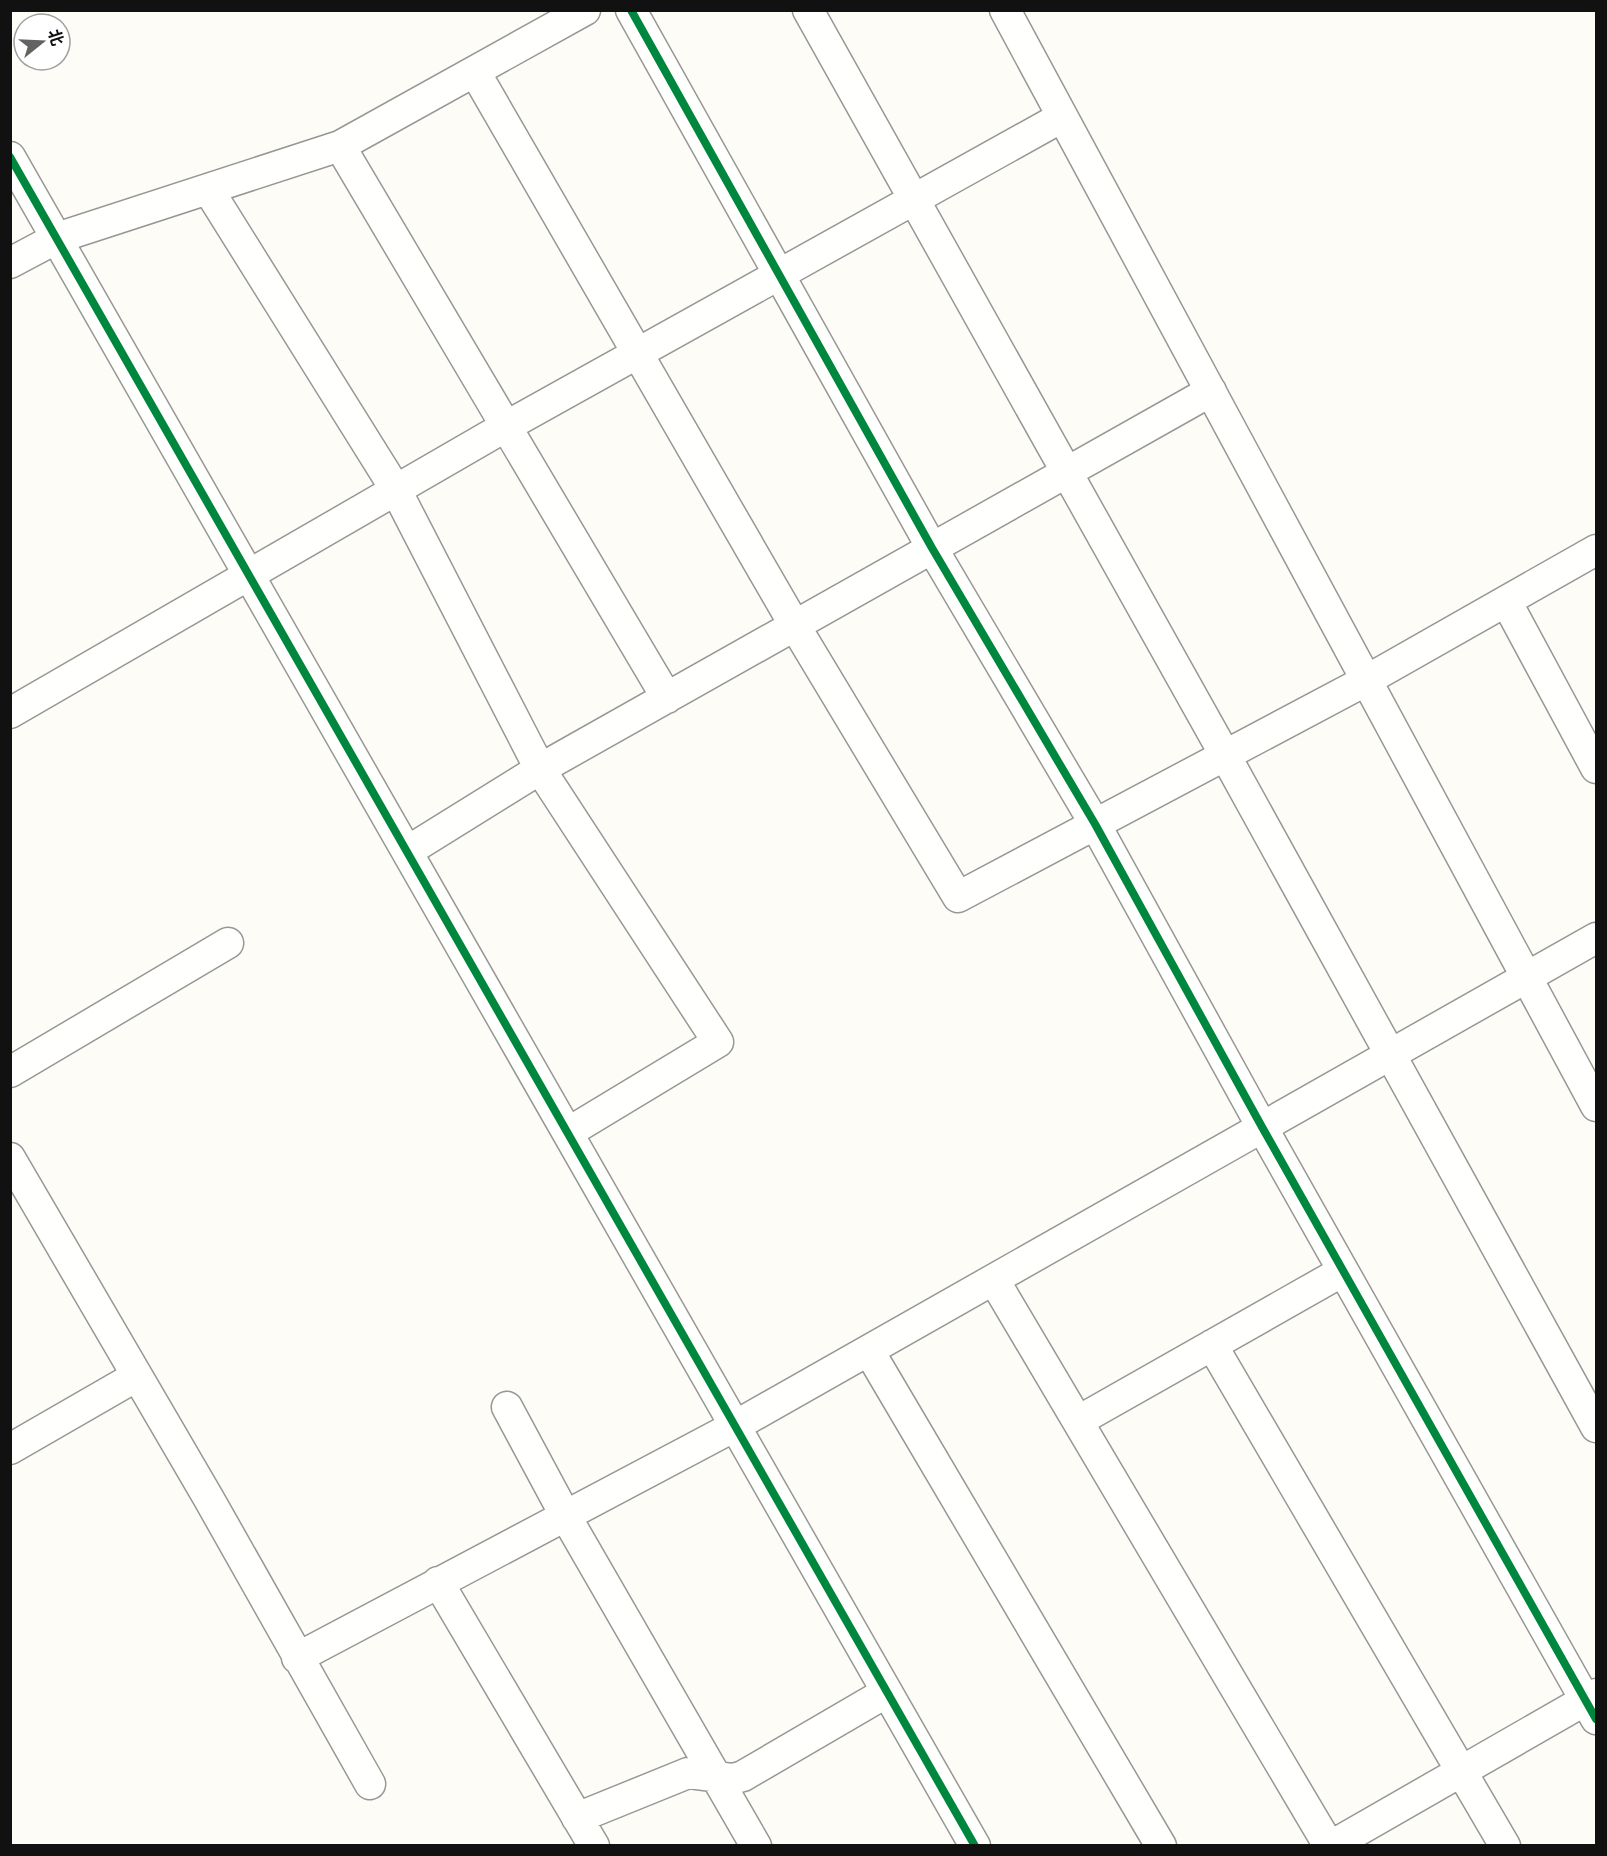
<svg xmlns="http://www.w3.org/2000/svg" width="1607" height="1856" font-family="'Zilla Slab','Noto Sans SC',serif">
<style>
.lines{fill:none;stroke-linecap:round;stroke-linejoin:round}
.minor-casing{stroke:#979795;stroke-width:33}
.minor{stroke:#fffffe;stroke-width:30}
.cycleway-casing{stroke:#fff;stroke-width:11}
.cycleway{stroke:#00873e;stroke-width:8}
</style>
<rect width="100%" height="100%" fill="#fdfcf7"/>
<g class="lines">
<defs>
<path id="minor" d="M631,10L932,548L1095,824L1262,1127L1596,1719
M808,10L1225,755L1596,1427
M1005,10L1596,1106
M475,72L795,626L958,897L1367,680L1596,550
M340,146L667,698
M10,157L975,1846
M208,189L396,490L540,769L718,1042L569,1132
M10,263L57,238L340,146L585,10
M1506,601L1596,768
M10,713L496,432L1062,117
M408,851L540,769L1211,391
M10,1072L228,943
M10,1158L209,1499L370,1784
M994,1280L1329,1846
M1212,1345L1505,1846
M869,1351L1161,1846
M507,1407L565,1515L756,1846
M1080,1420L1343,1271
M10,1449L135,1377
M438,1582L594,1846
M297,1658L735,1426L1596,938
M577,1818L688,1773L733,1779L743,1776L887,1692
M1331,1846L1596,1694"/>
</defs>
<use href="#minor" class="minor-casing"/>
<use href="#minor" class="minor"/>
<defs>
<path id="cycleway" d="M631,10L932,548L1095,824L1262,1127L1596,1719
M10,157L975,1846"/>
</defs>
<use href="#cycleway" class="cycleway-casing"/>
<use href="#cycleway" class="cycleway"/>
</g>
<rect width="1607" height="1856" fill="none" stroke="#111111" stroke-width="24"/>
<g transform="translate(42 42) rotate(72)"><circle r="28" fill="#ffffff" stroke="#a0a0a0" stroke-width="1.5"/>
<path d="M0-4.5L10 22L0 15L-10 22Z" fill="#646362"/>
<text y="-9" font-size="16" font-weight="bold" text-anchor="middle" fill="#111111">北</text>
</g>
</svg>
